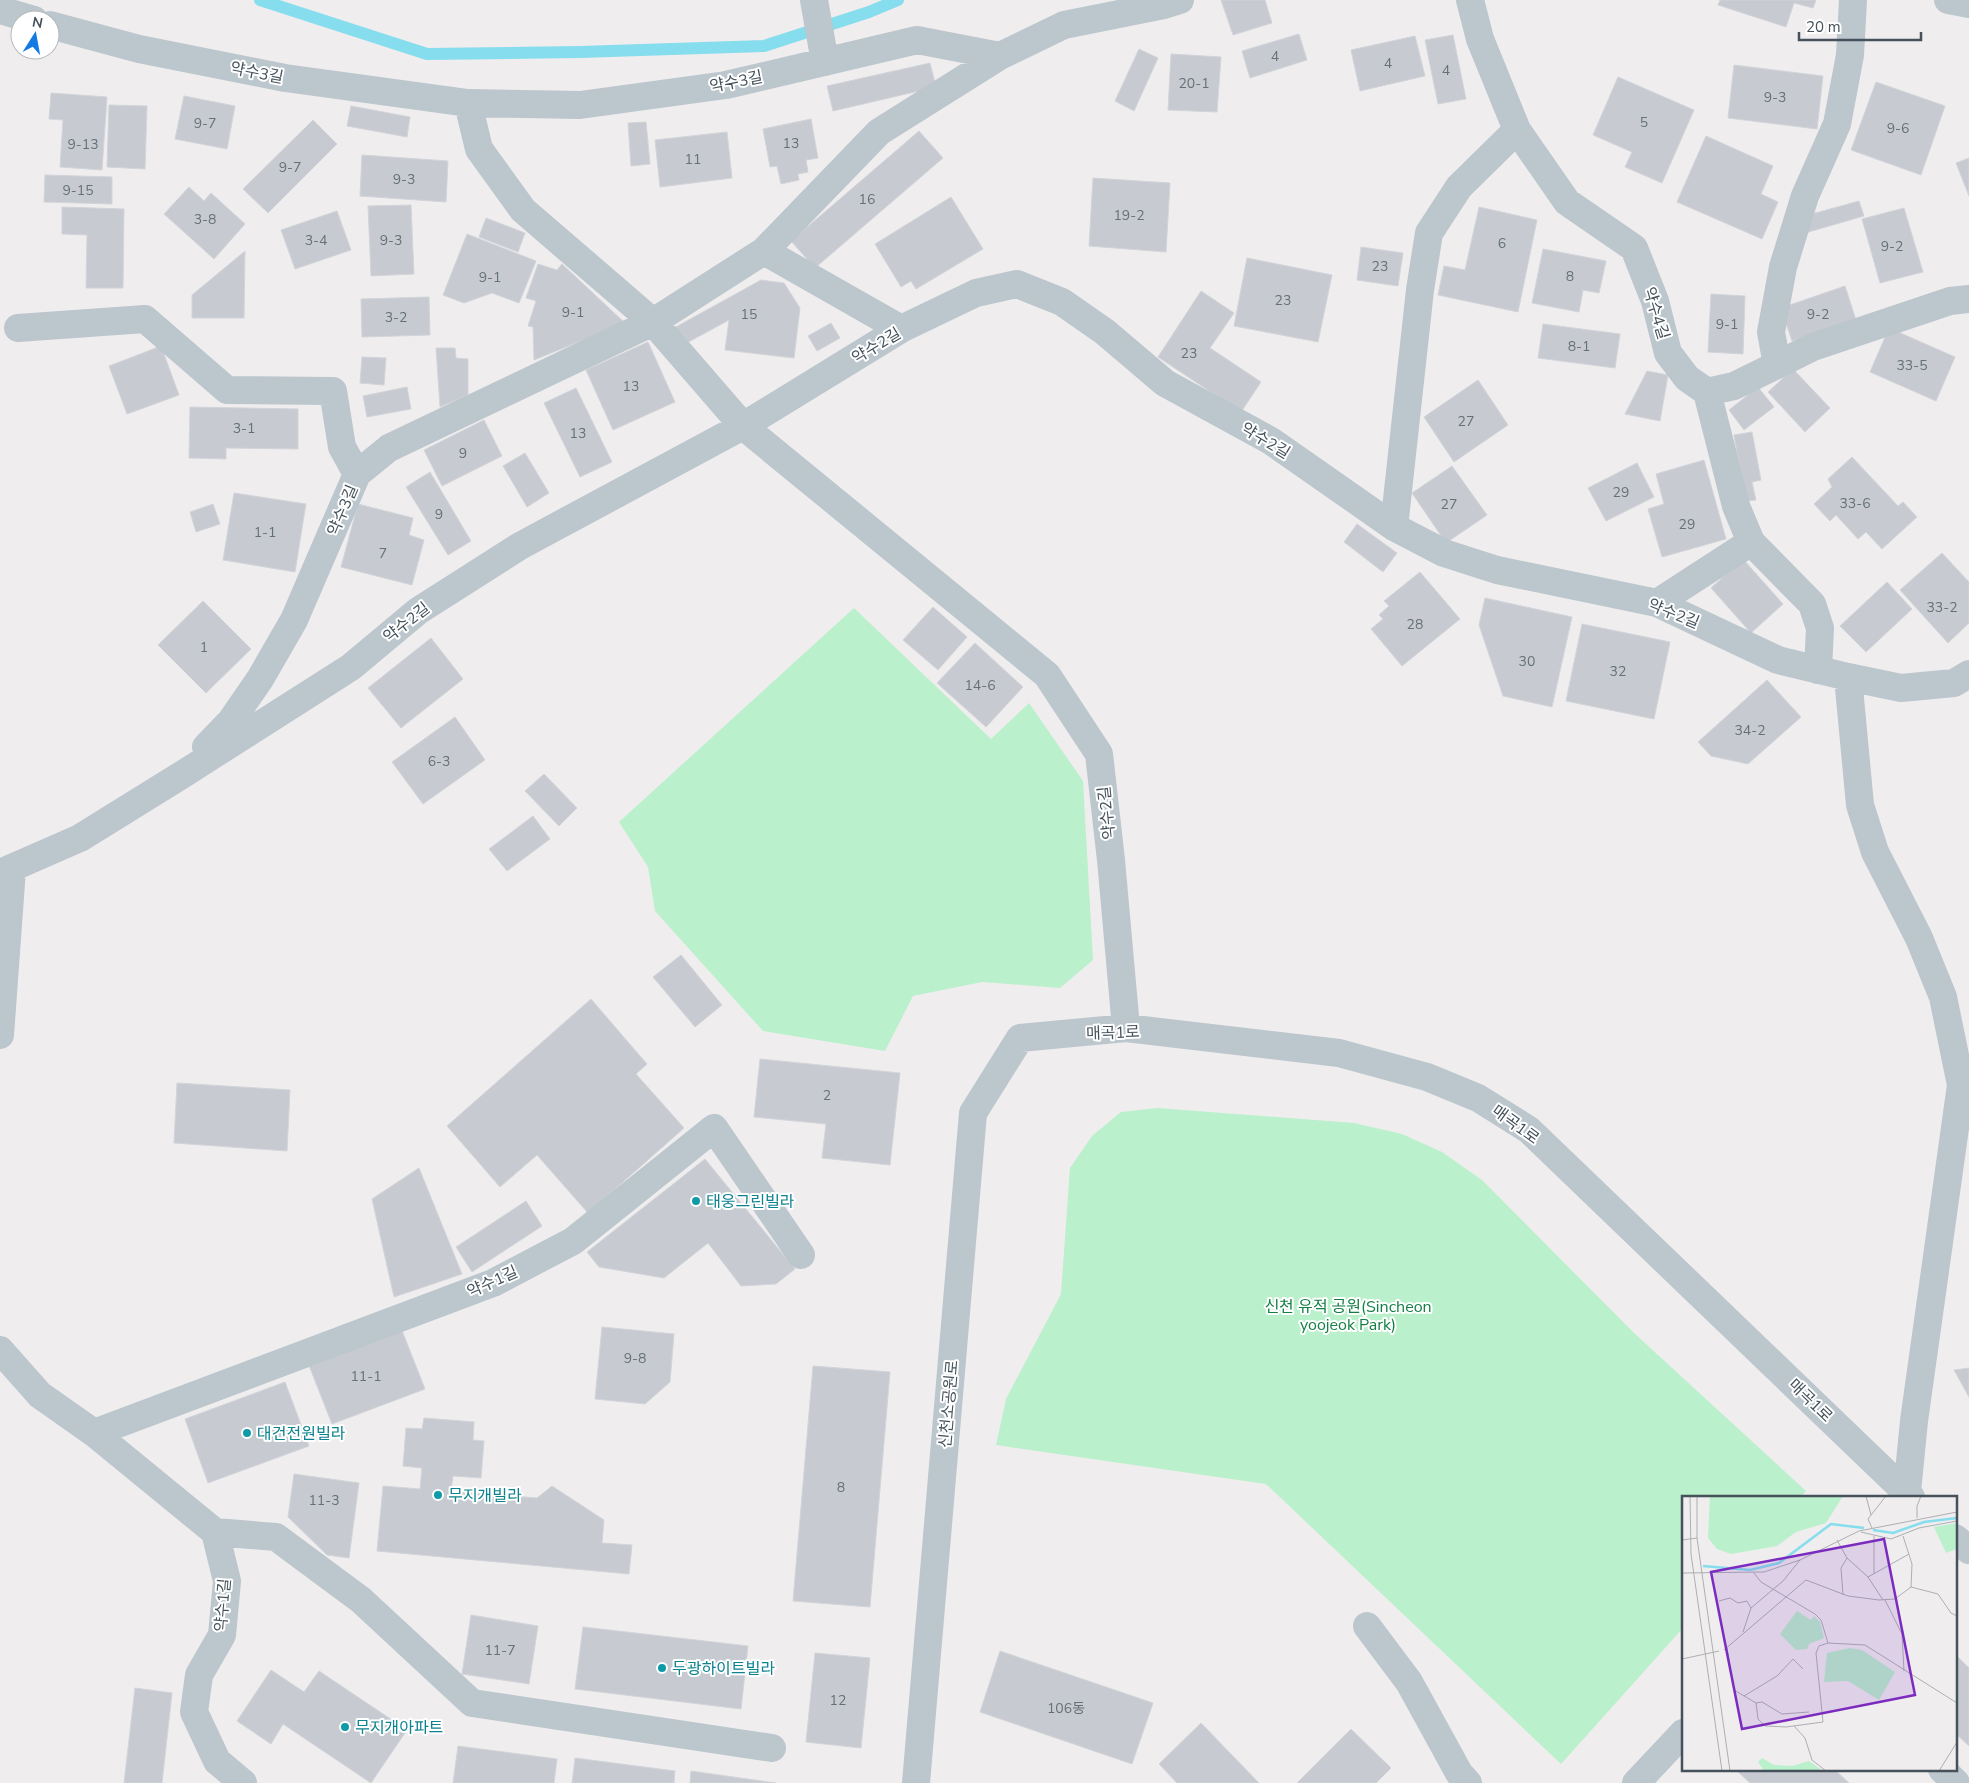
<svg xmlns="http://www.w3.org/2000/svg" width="1969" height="1783" font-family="'Nunito Sans','Noto Sans KR',sans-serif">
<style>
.green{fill:#baf0cc}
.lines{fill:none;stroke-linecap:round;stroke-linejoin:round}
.stream{stroke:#86ddee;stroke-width:12}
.building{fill:#c7cbd1;stroke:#d1d4d9}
.minor{stroke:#bbc6cd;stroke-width:28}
.culture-dot{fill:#0f9aa8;stroke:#fff;stroke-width:2}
.labels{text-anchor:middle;stroke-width:4;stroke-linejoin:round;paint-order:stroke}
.number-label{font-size:14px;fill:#667078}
.street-label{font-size:16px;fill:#45525b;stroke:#fff}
.culture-label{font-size:16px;fill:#0d838f;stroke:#fff;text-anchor:start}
.park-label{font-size:16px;fill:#147e44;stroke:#fff}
.inset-river{fill:none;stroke:#86ddee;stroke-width:2.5}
.inset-road{fill:none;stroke:#acafb3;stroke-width:1}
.view{fill:#7b2cbf;fill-opacity:0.15;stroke:#7b2cbf;stroke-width:2.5}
.inset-edge{fill:none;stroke:#45525b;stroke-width:2.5}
</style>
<rect width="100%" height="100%" fill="#f0edee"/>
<path class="green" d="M854,608L991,739L1029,703L1083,781L1093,960L1060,988L982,982L913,996L885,1051L763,1031L655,911L648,867L619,822Z
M1157,1108L1354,1123L1402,1134L1442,1152L1482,1180L1634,1333L1806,1491L1800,1497H1683V1628L1561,1764L1266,1484L996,1445L1006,1399L1061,1294L1070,1168L1092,1136L1121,1112Z"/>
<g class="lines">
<path class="stream" d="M260,0L427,54L580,52L764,46L869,12L898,0"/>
</g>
<path class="building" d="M1221,0H1265L1272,23L1233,35Z
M1720,0H1816L1813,8L1794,3L1786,27L1718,5Z
M1299,34L1307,60L1250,78L1242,51Z
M1453,35L1466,99L1438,104L1425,40Z
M1415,36L1425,76L1360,91L1351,50Z
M1139,49L1158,58L1134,111L1115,101Z
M1171,54L1221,57L1217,112L1168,110Z
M930,63L936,87L833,111L827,86Z
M1734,65L1823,76L1817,129L1728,118Z
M1618,77L1694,110L1662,183L1625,167L1632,152L1593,135Z
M1876,82L1945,106L1921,175L1851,150Z
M51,93L107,97L102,170L60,167L63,120L49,119Z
M184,96L235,106L227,149L175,139Z
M109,105L147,106L145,169L107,167Z
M351,106L410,117L407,137L347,126Z
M811,119L818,158L806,160L808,172L798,174L799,180L781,184L777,166L770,167L763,129Z
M313,120L337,144L268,213L243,189Z
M646,122L650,164L631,166L628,123Z
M919,131L943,158L815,268L791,241Z
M727,132L732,178L660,187L655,140Z
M1706,136L1773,166L1761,194L1778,202L1762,239L1677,202Z
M362,155L448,161L446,202L360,196Z
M1969,158V196L1956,163Z
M45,175L112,177V204L44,202Z
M1093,178L1170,183L1166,252L1089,246Z
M189,187L204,201L211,193L245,224L214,259L164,214Z
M951,197L983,249L916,289L911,281L901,287L875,244Z
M1859,201L1864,216L1805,233L1801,217Z
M411,205L414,274L371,276L368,206Z
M62,207L124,209L123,288H86L87,235L62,234Z
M1479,207L1537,220L1518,312L1438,295L1444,266L1465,270Z
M1904,208L1923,272L1880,283L1862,219Z
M337,211L351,250L295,269L281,230Z
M486,218L525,233L518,252L479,237Z
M467,234L536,261L519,303L492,293L464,303L443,295Z
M1361,247L1403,253L1398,286L1357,280Z
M1543,249L1606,261L1599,293L1583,290L1579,312L1532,303Z
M245,251L244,318H192V295Z
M1247,258L1332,275L1318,342L1234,326Z
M538,264L557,270L562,264L625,323L534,360L533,327L528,326L536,301L526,298Z
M761,280L784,283L800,308L794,358L725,350L729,320L683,345L674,328Z
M1845,286L1856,320L1792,341L1781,308Z
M1201,291L1234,313L1210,348L1261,382L1241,412L1158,357Z
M1711,294L1745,296L1743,354L1708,352Z
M429,297L430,335L362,337L361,299Z
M831,323L840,338L817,351L808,336Z
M1543,324L1620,334L1615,368L1538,358Z
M1889,328L1955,357L1936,401L1870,372Z
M648,342L675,402L613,430L586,370Z
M161,346L179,395L127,414L109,366Z
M436,348H455L456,358L468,359V395L440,407Z
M362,357L386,358L384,385L360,383Z
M1793,369L1830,408L1805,432L1768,392Z
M1647,371L1668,375L1660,421L1625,414Z
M1478,380L1508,425L1454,462L1424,417Z
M407,387L411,409L367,417L363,396Z
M1758,387L1774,407L1744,430L1729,410Z
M576,388L612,462L580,477L544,403Z
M190,407L298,409V449L226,448V459L189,458Z
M484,420L502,456L442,486L424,450Z
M1752,432L1761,480L1752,482L1756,500L1746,501L1734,435Z
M525,453L549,493L527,507L503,466Z
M1852,457L1898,506L1903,502L1917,517L1882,549L1866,532L1858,539L1836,515L1830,521L1814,504L1832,487L1828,479Z
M1704,460L1726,539L1662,557L1648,509L1664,504L1656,474Z
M1637,463L1654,497L1606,521L1588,488Z
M1452,466L1487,515L1446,543L1412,493Z
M430,472L471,541L448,555L406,487Z
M234,493L306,504L295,572L223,560Z
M213,504L220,524L196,532L190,512Z
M358,504L413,518L409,535L424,540L412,585L341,567Z
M1357,524L1397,553L1383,572L1344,542Z
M1942,553L1969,582V623L1948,643L1900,590Z
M1743,559L1783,604L1751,633L1711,588Z
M1420,572L1460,619L1402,666L1371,629L1383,619L1379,615L1389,606L1384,601Z
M1887,582L1912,609L1866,652L1840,626Z
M1485,598L1572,617L1552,707L1503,696L1479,625Z
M203,601L251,649L206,693L158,645Z
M933,607L967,637L938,670L903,640Z
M1582,624L1670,642L1654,719L1566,701Z
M431,638L463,679L401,728L368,688Z
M975,643L1023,687L986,727L937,683Z
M1767,680L1801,717L1748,764L1711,756L1698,742Z
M455,717L485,760L423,804L392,762Z
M544,774L577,808L559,826L525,791Z
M533,816L550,839L507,871L489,849Z
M681,955L722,1005L695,1027L653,977Z
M591,999L647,1064L636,1074L684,1128L588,1213L537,1155L500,1187L447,1126Z
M760,1059L900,1073L890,1165L822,1158L826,1124L754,1117Z
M177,1083L290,1090L287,1151L174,1143Z
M705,1159L795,1269L776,1284L741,1286L708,1243L664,1278L599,1267L587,1252Z
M419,1168L462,1274L394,1297L372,1199Z
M526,1201L542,1226L472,1272L456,1247Z
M602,1327L674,1334L670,1382L645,1404L595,1399Z
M401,1328L425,1389L332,1424L308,1363Z
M813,1366L890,1372L870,1607L793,1601Z
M1969,1368V1397L1954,1370Z
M285,1382L309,1446L208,1483L185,1419Z
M424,1418L474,1422L473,1440L484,1441L481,1478L453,1476L451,1491L537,1498L552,1486L604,1520L602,1543L632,1545L629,1574L377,1551L383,1486L420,1489L422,1468L403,1466L406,1428L422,1429Z
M294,1474L359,1483L349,1558L327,1555L288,1517Z
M471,1615L538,1626L529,1684L462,1674Z
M583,1627L748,1646L741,1709L575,1689Z
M1000,1651L1153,1703L1132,1764L980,1712Z
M815,1653L870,1658L861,1748L806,1742Z
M1955,1654L1969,1668V1746L1955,1733Z
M271,1670L304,1692L319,1671L407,1730L371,1783L283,1724L271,1744L237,1721Z
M135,1688L172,1693L162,1783H124Z
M1201,1723L1259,1783H1177L1159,1764Z
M1351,1729L1391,1768L1376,1783H1297Z
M458,1746L557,1759L554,1783H453Z
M575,1758L675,1771L674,1783H572Z
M1735,1769H1834L1849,1783H1750Z
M691,1771L776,1783H690Z"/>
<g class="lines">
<path class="minor" d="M814,0L825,62
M1470,0L1480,39L1517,130L1567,202L1634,248L1655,301L1668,353L1687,378L1707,392L1734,386L1813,347L1950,301L1969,299
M1948,0L1969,4
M0,10L34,20
M50,25L139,49L285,78L468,103L580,105L726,85L917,40L1000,56L1064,25L1164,5L1180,0
M468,103L479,149L523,210L653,322L743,426L1047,675L1099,754L1111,860L1126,1028
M764,251L901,329
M18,328L145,319L227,390L333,391L342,447L357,474
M1777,365L1771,332L1783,267L1805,196L1837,124L1850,55L1853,0
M1707,392L1736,506L1751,542L1812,604L1820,628L1818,670
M1394,527L1420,290L1429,233L1459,187L1517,130
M1657,603L1751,542
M1848,677L1860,805L1875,852L1919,938L1943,997L1961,1085L1914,1421L1907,1492L1902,1497
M206,747L231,721L260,679L294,620L357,474L389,448L653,322L764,251L879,132L1000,56
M0,873L80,838L180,776L351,667L418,611L520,546L743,426L901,329L976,293L1017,284L1062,302L1105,332L1165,383L1271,441L1394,527L1444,553L1497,570L1657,603L1778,660L1848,677L1901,688L1954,683L1969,674
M0,1035L12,869
M0,1350L40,1395L94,1433L215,1532L227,1581L222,1635L199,1675L194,1712L217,1761L243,1783
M94,1433L493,1283L573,1241L714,1128L801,1255
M215,1532L276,1537L361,1600L472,1703L772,1748
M1955,1538L1969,1550
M1367,1626L1409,1682L1459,1773L1468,1783
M1942,1769L1956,1783
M916,1783L973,1113L1020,1038L1126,1028L1339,1053L1427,1077L1478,1098L1529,1130L1911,1497
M1636,1783L1683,1733"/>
</g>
<g class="culture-dot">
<circle cx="696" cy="1201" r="5"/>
<circle cx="247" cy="1433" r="5"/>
<circle cx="438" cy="1495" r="5"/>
<circle cx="662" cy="1668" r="5"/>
<circle cx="345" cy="1727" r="5"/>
</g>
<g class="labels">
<g class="number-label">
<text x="1275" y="61">4</text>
<text x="1388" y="68">4</text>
<text x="1446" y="75">4</text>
<text x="1194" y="88">20-1</text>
<text x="1775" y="102">9-3</text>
<text x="1644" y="127">5</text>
<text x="205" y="128">9-7</text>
<text x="1898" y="133">9-6</text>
<text x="791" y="148">13</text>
<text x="83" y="149">9-13</text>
<text x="693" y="164">11</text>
<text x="290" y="172">9-7</text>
<text x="404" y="184">9-3</text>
<text x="78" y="195">9-15</text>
<text x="867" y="204">16</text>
<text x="1129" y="220">19-2</text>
<text x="205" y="224">3-8</text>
<text x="316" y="245">3-4</text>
<text x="391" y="245">9-3</text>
<text x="1502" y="248">6</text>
<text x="1892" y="251">9-2</text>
<text x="1380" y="271">23</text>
<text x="1570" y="281">8</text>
<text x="490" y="282">9-1</text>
<text x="1283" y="305">23</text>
<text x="573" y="317">9-1</text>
<text x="749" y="319">15</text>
<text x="1818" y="319">9-2</text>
<text x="396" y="322">3-2</text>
<text x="1727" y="329">9-1</text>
<text x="1579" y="351">8-1</text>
<text x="1189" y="358">23</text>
<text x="1912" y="370">33-5</text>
<text x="631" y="391">13</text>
<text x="1466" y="426">27</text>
<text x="244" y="433">3-1</text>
<text x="578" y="438">13</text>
<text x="463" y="458">9</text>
<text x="1621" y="497">29</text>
<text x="1855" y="508">33-6</text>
<text x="1449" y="509">27</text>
<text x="439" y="519">9</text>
<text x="1687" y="529">29</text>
<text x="265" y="537">1-1</text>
<text x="383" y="558">7</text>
<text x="1942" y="612">33-2</text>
<text x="1415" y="629">28</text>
<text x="204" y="652">1</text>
<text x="1527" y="666">30</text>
<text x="1618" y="676">32</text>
<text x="980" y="690">14-6</text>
<text x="1750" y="735">34-2</text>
<text x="439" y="766">6-3</text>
<text x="827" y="1100">2</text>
<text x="635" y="1363">9-8</text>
<text x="366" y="1381">11-1</text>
<text x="841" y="1492">8</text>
<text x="324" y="1505">11-3</text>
<text x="500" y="1655">11-7</text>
<text x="838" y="1705">12</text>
<text x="1066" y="1713">106동</text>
</g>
<g class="street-label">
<text transform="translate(257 72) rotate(11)" y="6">약수3길</text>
<text transform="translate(736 81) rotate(-11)" y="6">약수3길</text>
<text transform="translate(1657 313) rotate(73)" y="6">약수4길</text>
<text transform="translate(876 345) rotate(-31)" y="6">약수2길</text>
<text transform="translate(1266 440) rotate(31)" y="6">약수2길</text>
<text transform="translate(342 510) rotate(-67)" y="6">약수3길</text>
<text transform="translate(1674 613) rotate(22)" y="6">약수2길</text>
<text transform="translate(406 622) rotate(-38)" y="6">약수2길</text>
<text transform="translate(1106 813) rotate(-96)" y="6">약수2길</text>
<text transform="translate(1113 1032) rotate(-2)" y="6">매곡1로</text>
<text transform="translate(1516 1124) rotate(36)" y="6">매곡1로</text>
<text transform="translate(492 1281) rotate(-24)" y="6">약수1길</text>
<text transform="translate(1811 1400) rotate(44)" y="6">매곡1로</text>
<text transform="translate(948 1404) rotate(-85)" y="6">신천소공원로</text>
<text transform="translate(222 1605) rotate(-85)" y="6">약수1길</text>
</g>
<g class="culture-label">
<text x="706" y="1207">태웅그린빌라</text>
<text x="257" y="1439">대건전원빌라</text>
<text x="448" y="1501">무지개빌라</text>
<text x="672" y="1674">두광하이트빌라</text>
<text x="355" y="1733">무지개아파트</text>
</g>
<g class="park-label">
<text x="1348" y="1312">신천 유적 공원(Sincheon<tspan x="1348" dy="18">yoojeok Park)</tspan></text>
</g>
</g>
<g transform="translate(1682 1496)">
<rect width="275" height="275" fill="#f0edee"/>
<path d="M28,0H161L144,27L114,36L95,50L49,58L35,53L26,42ZM275,27V53L264,57L252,31ZM115,115L129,124L132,120L138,126L142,142L127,148L125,153L114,154L98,138ZM168,152L180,154L213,176L197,204L166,185L142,186L145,157ZM80,262L92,269L110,270L127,265L141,275H82L76,266Z" fill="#baf0cc"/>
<path class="inset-river" d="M191,34L211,37L242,26L275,22M21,70L68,74L97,67L149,28L182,32"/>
<path class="inset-road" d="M8,0L9,58L40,275M15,0V42L48,275M184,0L189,19M235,22V10L239,0M190,32L186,23L204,0M179,36L209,43L237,32L275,25M192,40V78M221,40L230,68L229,91M0,44L15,42M155,44L165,62L186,81L227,58M0,77L82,76L118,64L177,35L275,16M72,77L79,86L133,118L139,124L146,147M186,81L201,104M161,99L159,72L165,62M203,104L220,138L222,175M37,105L48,102L56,107L65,105L69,112M61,136L69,112L101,85L118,64M45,152L52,194L74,207L76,223L83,230L104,231L141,226L134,157L137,150L146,147L183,149L275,207M42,154L124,84L166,100L197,104L213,103L229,91L256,98L269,117L275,120M0,163L37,155M62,200L95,180L111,163L121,173M74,207L80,206L100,218L127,216M112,230L123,242L130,264L144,275M257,275L275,246"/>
<path class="view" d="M202,43L233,199L60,233L29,76Z"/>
<rect width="275" height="275" class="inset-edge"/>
</g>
<g transform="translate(35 35) rotate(11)"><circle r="24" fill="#ffffff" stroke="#b5babd"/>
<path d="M0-4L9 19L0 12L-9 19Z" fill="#1579e3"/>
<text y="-8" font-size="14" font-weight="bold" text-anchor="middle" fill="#45525b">N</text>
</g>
<path d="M1799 32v8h122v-8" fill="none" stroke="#45525b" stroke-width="2.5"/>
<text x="1806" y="32" font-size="15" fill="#45525b" stroke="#ffffff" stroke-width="4" paint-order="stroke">20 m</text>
</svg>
